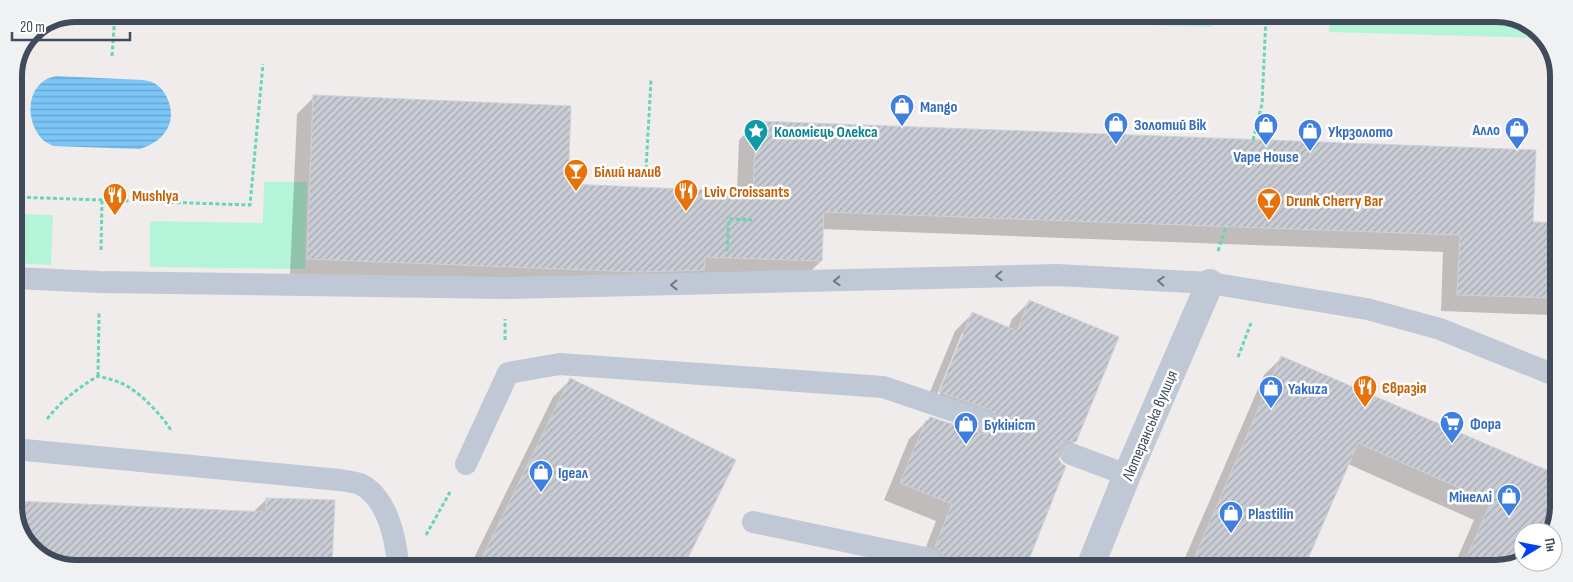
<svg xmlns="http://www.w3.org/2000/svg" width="1573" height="582" font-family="'Sofia Sans Condensed',sans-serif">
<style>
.green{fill:#b4f4d8}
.water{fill:url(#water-rules)}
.shadow{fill:#0003;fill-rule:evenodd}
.building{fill:url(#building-hatch);stroke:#cfd0d9}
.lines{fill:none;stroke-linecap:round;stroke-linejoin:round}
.path{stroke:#68d5b3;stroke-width:3;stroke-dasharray:4 2.5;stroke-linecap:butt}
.service{stroke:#c0c8d6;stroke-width:22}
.minor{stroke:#c0c8d6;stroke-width:28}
.oneway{stroke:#6e7787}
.labels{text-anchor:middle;stroke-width:5;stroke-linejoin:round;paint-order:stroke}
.shop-label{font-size:16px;font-weight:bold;fill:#366cbe;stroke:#fff;text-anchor:start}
.culture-label{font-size:16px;font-weight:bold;fill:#0d838f;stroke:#fff;text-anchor:start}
.food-label{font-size:16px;font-weight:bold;fill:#c56008;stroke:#fff;text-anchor:start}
.street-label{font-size:16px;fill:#424b5c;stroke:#fff}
.rim{fill:none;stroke:#424b5c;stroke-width:6}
</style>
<defs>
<pattern id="water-rules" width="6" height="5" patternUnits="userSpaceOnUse" patternTransform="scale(1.25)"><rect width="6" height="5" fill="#7bc6f6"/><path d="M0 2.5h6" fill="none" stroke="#66a3ca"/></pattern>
<pattern id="building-hatch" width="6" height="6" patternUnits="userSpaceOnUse" patternTransform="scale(1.25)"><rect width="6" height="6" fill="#caccd5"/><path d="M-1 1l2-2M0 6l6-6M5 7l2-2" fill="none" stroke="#a6a8b0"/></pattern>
</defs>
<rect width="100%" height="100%" fill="#f0ecec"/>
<path class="green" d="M815,15L1213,16L1212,27Z
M1330,17H1517L1546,38L1329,32Z
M264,182H307L305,269L150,267V221L263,223Z
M14,214L53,215L51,265L14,263Z"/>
<path class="water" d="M56,76L143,80C146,81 151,81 154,83C167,90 175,111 169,125C164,138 152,145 140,149L53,146C50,144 45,142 43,140C27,124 25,93 45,80C48,78 52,77 56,76Z"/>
<path class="shadow" d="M314,97L566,185L737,192L739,140L757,123L1532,223L1558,224L1557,306L1548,315L1441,311L1443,252L822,229L821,261L804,278L686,287L290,275L297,114Z
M1029,302L1075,441L1058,459L1060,464L1065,467L1024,567H922L919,565L936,521L884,500L909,439L930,418L980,435L977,430L923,409L955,331L972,314L1008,329L1012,319ZM962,333H965L938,398L936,397Z
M1282,357L1556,476V526L1551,532H1523V560L1497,568H1453L1474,520L1348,464L1302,568L1181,567L1264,375Z
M570,380L735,460L683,566H470L553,397Z
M267,499L333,502L331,565H56L26,544L14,510V503L252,513Z"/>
<path class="building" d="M313,95L571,106L568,184L753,192L756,121L1536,150L1533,222L1558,223L1557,298L1457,295L1460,235L824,212L822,261L705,257L704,270L640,272L307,259Z
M1029,300L1119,337L1076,442L1068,441L1063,444L1059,449L1058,457L1061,463L1066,466L1026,567H940L943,561V555L939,550L935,547L952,504L900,483L926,420L928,421L930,417L980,433L987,434L993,430L997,425V419L993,412L988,409L939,392L972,312L1017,331Z
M1281,356L1556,474V526L1551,532H1523V560L1497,568H1462L1491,502L1358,443L1304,568H1190Z
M570,378L736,460L684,566H478Z
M266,498L335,500L332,565H56L26,544L14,510V501L266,512Z"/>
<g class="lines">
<path class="path" d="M112,56L115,14
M1253,140L1262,104L1266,17
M646,169L651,80
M14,197L250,205L263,64
M101,250L102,200
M727,251L729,219L752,220
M1218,251L1226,227
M505,340V319
M1238,357L1251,323
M98,376L99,313
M47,419C61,401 78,388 98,376C106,378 114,380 121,383C138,390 163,416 172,432
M426,535L450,492"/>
<path class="service" d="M14,278L100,282L505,288L1057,275L1210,283L1367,309L1440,329L1557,376
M14,449L340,480C346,481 354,482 360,484C387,497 396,538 398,566
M1071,454L1127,475
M466,464L508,373L560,364L883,387L984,421
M753,522L930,559"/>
<path class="minor" d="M1090,567L1127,475L1210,283"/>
</g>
<defs><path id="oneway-chevron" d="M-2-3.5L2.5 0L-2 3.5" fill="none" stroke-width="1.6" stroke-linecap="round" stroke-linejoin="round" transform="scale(1.25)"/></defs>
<g class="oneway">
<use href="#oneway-chevron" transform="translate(999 276) rotate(178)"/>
<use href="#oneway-chevron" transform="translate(837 281) rotate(178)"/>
<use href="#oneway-chevron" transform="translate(1161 281) rotate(-177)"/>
<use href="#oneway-chevron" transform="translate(674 285) rotate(179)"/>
</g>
<defs>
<symbol id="shop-pin" viewBox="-11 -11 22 30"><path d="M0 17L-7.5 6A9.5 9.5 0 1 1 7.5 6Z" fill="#3f7fe0" stroke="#fff"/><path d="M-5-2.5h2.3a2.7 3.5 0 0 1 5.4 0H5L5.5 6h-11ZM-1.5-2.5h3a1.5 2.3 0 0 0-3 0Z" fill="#fff"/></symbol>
<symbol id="sight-pin" viewBox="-11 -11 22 30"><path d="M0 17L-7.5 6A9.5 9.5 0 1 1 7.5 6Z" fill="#0f9aa8" stroke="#fff"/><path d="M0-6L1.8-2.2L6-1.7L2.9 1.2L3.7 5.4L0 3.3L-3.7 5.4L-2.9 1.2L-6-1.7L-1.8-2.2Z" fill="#fff"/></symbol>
<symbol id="bar-pin" viewBox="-11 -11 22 30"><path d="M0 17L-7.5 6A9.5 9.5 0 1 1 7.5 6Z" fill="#e8710a" stroke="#fff"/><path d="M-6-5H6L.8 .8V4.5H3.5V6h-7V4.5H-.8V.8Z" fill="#fff"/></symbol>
<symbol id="restaurant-pin" viewBox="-11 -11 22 30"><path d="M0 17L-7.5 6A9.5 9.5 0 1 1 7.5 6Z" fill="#e8710a" stroke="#fff"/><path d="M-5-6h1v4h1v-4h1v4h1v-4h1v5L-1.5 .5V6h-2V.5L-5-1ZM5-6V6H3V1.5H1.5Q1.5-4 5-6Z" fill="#fff"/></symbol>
<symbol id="supermarket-pin" viewBox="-11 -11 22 30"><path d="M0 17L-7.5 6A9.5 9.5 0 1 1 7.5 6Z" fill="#3f7fe0" stroke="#fff"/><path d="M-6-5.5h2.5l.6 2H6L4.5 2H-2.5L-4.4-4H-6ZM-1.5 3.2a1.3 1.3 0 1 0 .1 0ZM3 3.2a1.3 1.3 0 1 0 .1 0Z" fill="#fff"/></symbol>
</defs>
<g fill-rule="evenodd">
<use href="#shop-pin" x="888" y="92" width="28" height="38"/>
<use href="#shop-pin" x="1102" y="110" width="28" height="38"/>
<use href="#shop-pin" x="1252" y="111" width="28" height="38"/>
<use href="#shop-pin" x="1503" y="115" width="28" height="38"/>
<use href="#sight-pin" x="742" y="117" width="28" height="38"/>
<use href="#shop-pin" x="1296" y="117" width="28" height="38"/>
<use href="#bar-pin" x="562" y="157" width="28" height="38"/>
<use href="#restaurant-pin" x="672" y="177" width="28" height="38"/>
<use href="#restaurant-pin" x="101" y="181" width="28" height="38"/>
<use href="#bar-pin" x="1255" y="186" width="28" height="38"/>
<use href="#restaurant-pin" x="1351" y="373" width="28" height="38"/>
<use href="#shop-pin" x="1257" y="374" width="28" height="38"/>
<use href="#supermarket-pin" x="1438" y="409" width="28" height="38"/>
<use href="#shop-pin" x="952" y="410" width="28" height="38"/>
<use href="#shop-pin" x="527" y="458" width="28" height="38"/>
<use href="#shop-pin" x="1495" y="482" width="28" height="38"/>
<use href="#shop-pin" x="1217" y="499" width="28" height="38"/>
</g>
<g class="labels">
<g class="shop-label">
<text x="920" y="112">Mango</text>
<text x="1134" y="130">Золотий Вік</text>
<text x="1500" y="135" text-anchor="end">Алло</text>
<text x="1328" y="137">Укрзолото</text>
<text x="1266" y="162" text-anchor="middle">Vape House</text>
<text x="1288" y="394">Yakuza</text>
<text x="1470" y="429">Фора</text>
<text x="984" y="430">Букініст</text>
<text x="558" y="478">Ідеал</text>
<text x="1492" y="502" text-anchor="end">Мінеллі</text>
<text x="1248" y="519">Plastilin</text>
</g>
<g class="culture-label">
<text x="774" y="137">Коломієць Олекса</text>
</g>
<g class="food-label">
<text x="594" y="177">Білий налив</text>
<text x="704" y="197">Lviv Croissants</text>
<text x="132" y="201">Mushlya</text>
<text x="1286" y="206">Drunk Cherry Bar</text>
<text x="1382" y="393">Євразія</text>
</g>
<g class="street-label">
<text transform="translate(1149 425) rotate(-67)" y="6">Лютеранська вулиця</text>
</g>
</g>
<path d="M0 0H1573V582H0ZM76 22H1496A54 54 0 0 1 1550 76V506A54 54 0 0 1 1496 560H76A54 54 0 0 1 22 506V76A54 54 0 0 1 76 22Z" fill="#f0f1f2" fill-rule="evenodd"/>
<path class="rim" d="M76 22H1496A54 54 0 0 1 1550 76V506A54 54 0 0 1 1496 560H76A54 54 0 0 1 22 506V76A54 54 0 0 1 76 22Z"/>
<g transform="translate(1538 547) rotate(80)"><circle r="24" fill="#ffffff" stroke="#b3b7be"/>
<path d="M0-4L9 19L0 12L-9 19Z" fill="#0340f2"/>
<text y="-8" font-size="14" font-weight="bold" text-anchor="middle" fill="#424b5c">Пн</text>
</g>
<path d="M12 32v8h118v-8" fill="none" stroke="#424b5c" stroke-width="2.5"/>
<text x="20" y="32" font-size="15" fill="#424b5c" stroke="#ffffff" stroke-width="4" paint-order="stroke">20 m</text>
</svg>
